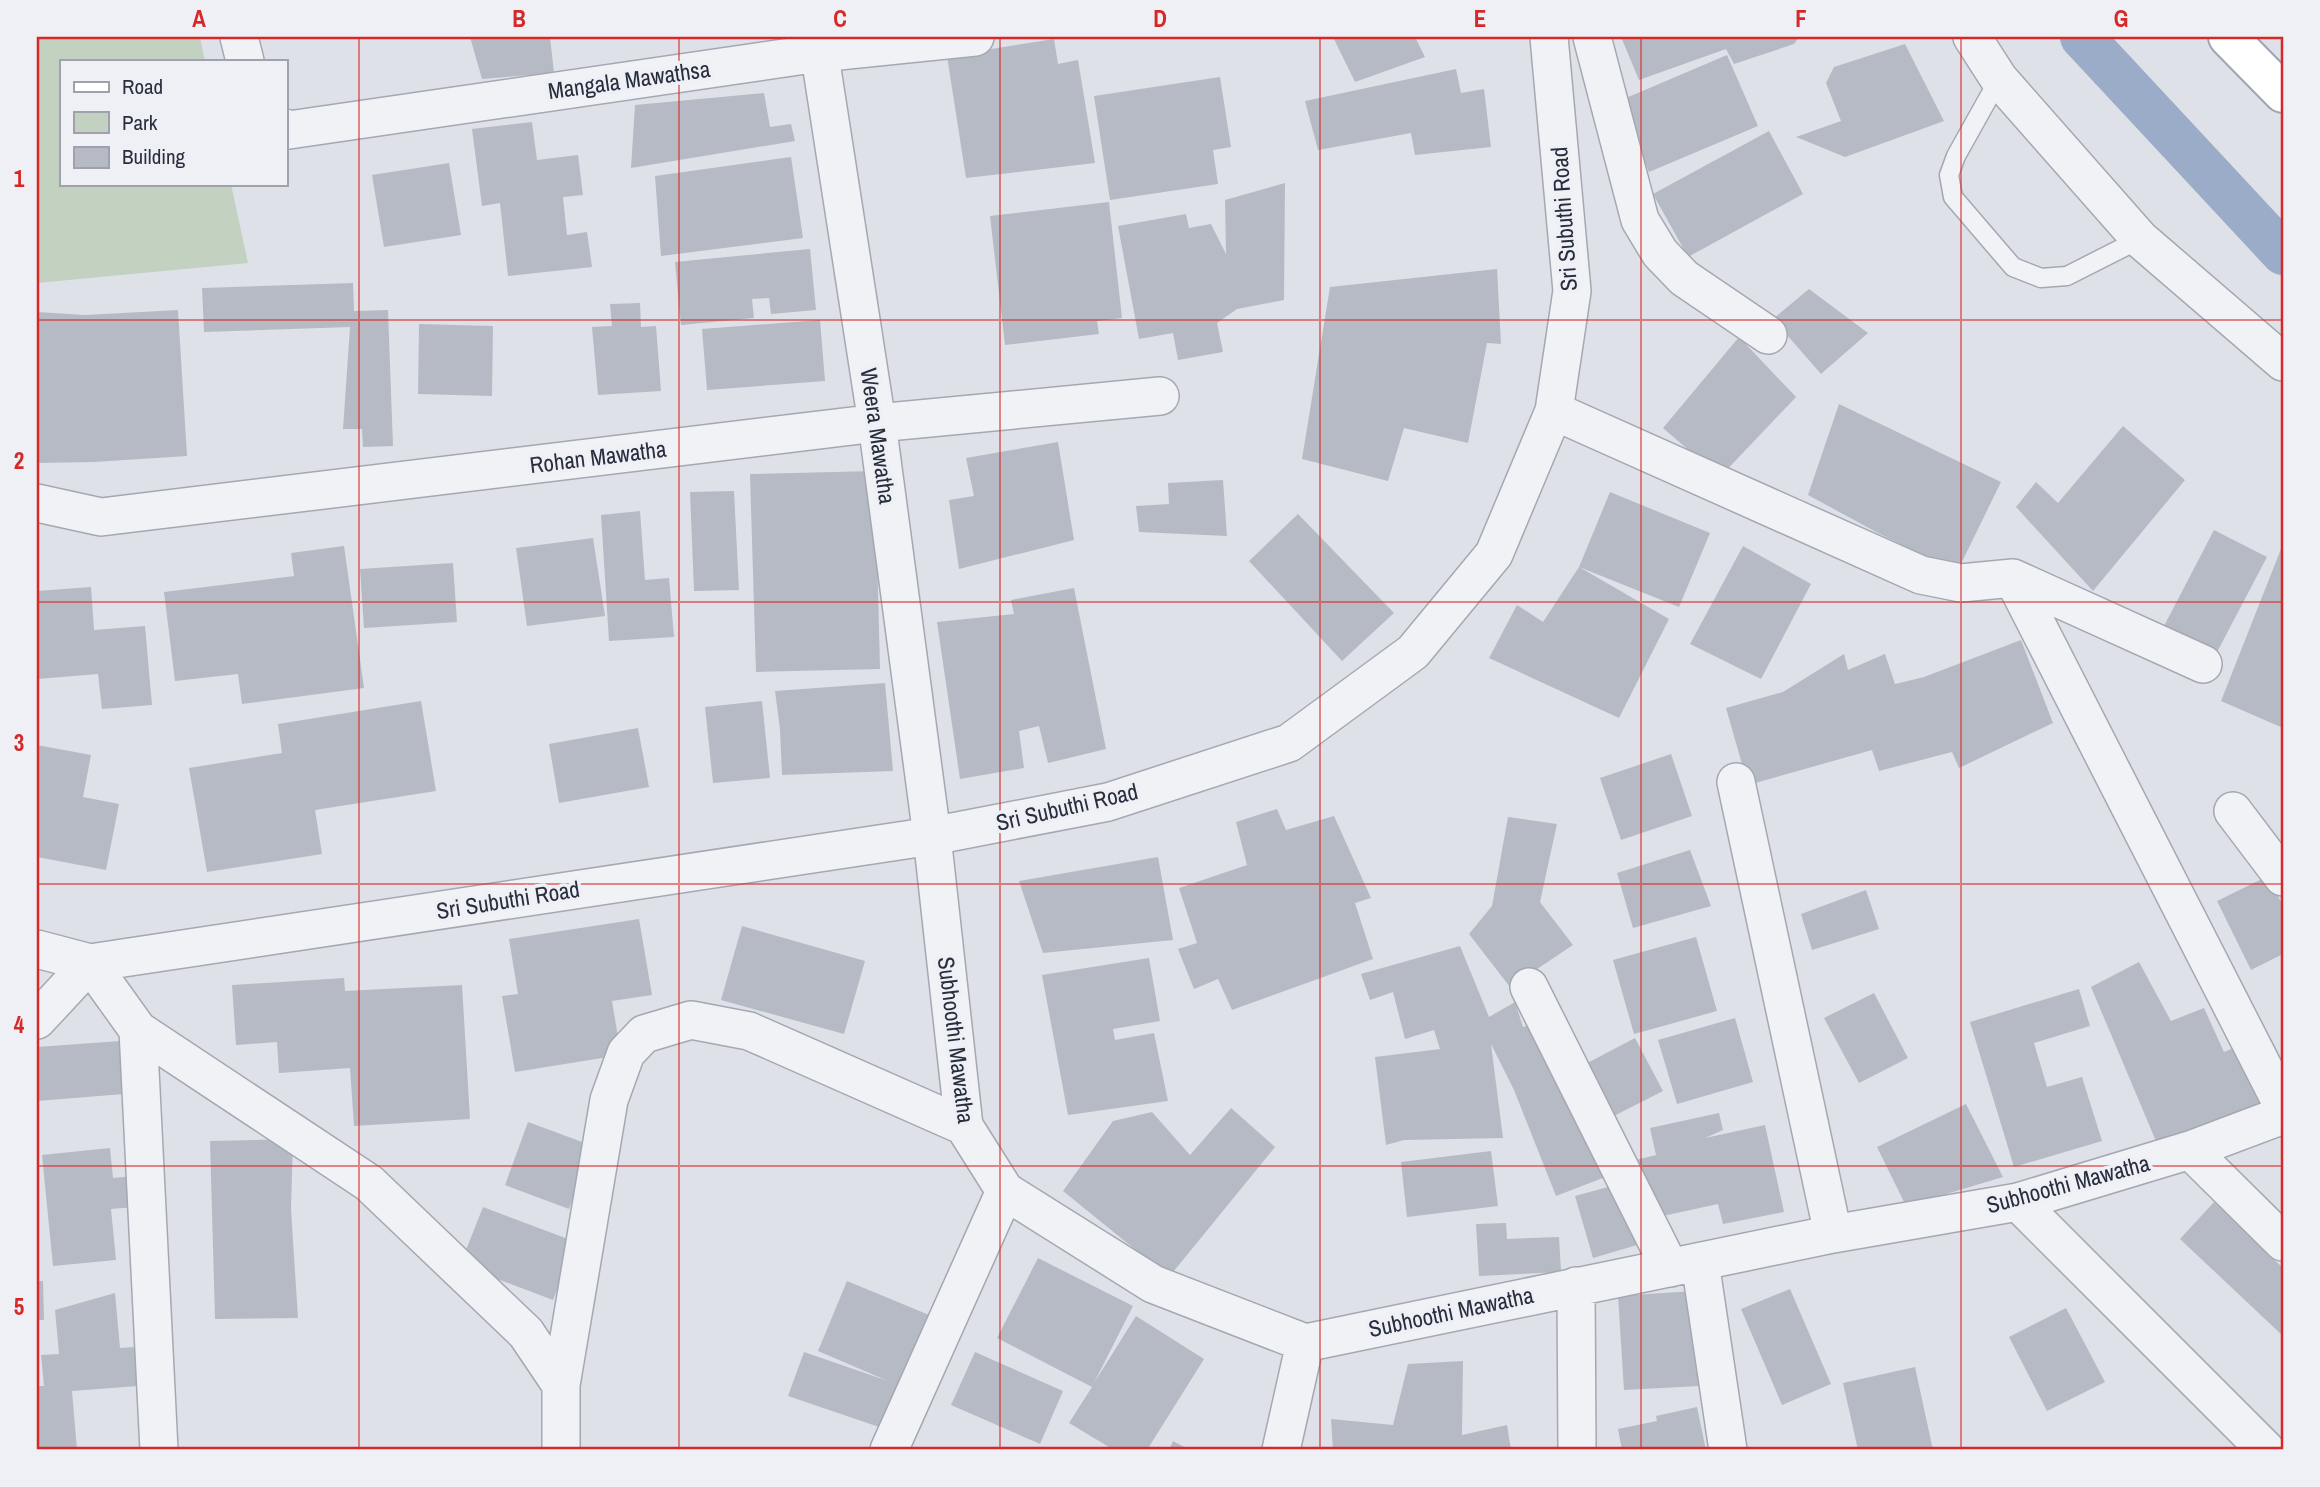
<svg xmlns="http://www.w3.org/2000/svg" width="2320" height="1487" font-family="'Archivo Narrow',sans-serif">
<style>
.green{fill:#c3d1c0}
.lines{fill:none;stroke-linecap:round;stroke-linejoin:round}
.canal{stroke:#9aacc7;stroke-width:44}
.building{fill:#b6bac4}
.service-casing{stroke:#a4a8b2;stroke-width:21}
.minor-casing{stroke:#a4a8b2;stroke-width:40}
.primary-casing{stroke:#9ea5b3;stroke-width:42}
.service{stroke:#f1f2f6;stroke-width:18}
.minor{stroke:#f1f2f6;stroke-width:37}
.primary{stroke:#fff;stroke-width:38}
.grid{fill:none;stroke:#d62828;stroke-width:2;stroke-opacity:0.55}
.labels{text-anchor:middle;stroke-width:7;stroke-linejoin:round;paint-order:stroke}
.street-label{font-size:23px;fill:#282e3e;stroke:#eef0f5}
.neatline{fill:none;stroke:#d62828;stroke-width:2.5}
.grid-label{font-size:23px;text-anchor:middle;font-weight:bold;fill:#d62828}
</style>
<rect width="100%" height="100%" fill="#dfe1e8"/>
<path class="green" d="M37,37H200L205,61H61V184H231L248,263L37,283Z"/>
<g class="lines">
<path class="canal" d="M2082,37L2283,253"/>
</g>
<path class="building" d="M470,37H550L554,73L482,79Z
M1333,37H1415L1425,57L1355,82Z
M1621,37H1799L1794,44L1734,64L1726,49L1639,80Z
M1054,39L1058,64L1078,60L1095,163L966,178L947,56Z
M1905,44L1944,121L1845,157L1796,137L1841,121L1826,83L1834,67Z
M1727,55L1758,126L1649,172L1619,101Z
M1456,69L1461,93L1484,89L1491,147L1415,155L1411,133L1318,150L1305,101Z
M1220,77L1231,147L1213,150L1218,184L1110,200L1094,96Z
M764,93L770,127L791,124L795,141L631,168L635,105Z
M532,122L537,160L578,155L583,195L563,197L567,235L587,232L592,267L508,276L500,203L482,206L472,129Z
M1769,131L1803,194L1688,257L1653,194Z
M791,157L803,238L661,256L655,176Z
M449,163L461,235L384,247L372,175Z
M1285,183L1284,300L1237,309L1217,323L1223,352L1178,360L1173,333L1139,339L1118,226L1186,214L1189,228L1211,224L1226,254L1225,200Z
M1109,202L1122,318L1097,321L1099,334L1005,345L990,216Z
M810,249L816,310L771,314L769,298L752,299L754,318L681,325L675,262Z
M1497,269L1501,344L1487,343L1468,443L1404,428L1388,481L1302,459L1330,287Z
M353,283L354,311L388,310L393,446L363,447L362,429H343L350,327L204,332L202,288Z
M1809,289L1868,333L1821,374L1773,319Z
M640,303L641,327L656,326L661,391L598,395L592,327L612,326L610,304Z
M178,310L187,456L94,462L37,463V312L85,315Z
M820,320L825,381L707,390L702,329Z
M419,324L493,326L492,396L418,394Z
M1739,337L1796,397L1720,477L1663,428Z
M1839,404L2001,482L1957,572L1878,533L1808,495Z
M2123,426L2185,480L2093,591L2016,507L2036,482L2058,503Z
M1058,442L1074,540L959,569L949,500L974,496L966,458Z
M875,471L880,669L756,672L750,474Z
M1223,480L1227,536L1139,532L1136,506L1169,504L1168,483Z
M734,491L739,590L694,591L690,492Z
M1610,492L1710,533L1679,607L1579,567Z
M640,511L645,580L669,578L674,637L609,641L601,515Z
M1298,514L1394,613L1342,661L1249,561Z
M2214,530L2267,557L2216,654L2164,626Z
M593,538L605,616L527,626L516,548Z
M344,546L364,688L242,704L238,674L175,681L164,592L294,576L291,553Z
M1743,546L1811,584L1761,679L1690,644Z
M2281,549L2283,550V728L2221,701Z
M453,563L457,622L364,628L360,569Z
M1579,567L1669,619L1619,718L1489,658L1517,605L1543,622Z
M91,587L94,630L145,626L152,705L102,709L98,674L37,679V591Z
M1074,588L1106,749L1048,763L1039,726L1019,731L1024,768L960,779L937,622L1014,614L1011,600Z
M2021,640L2053,723L1959,768L1952,752L1879,771L1872,750L1748,785L1726,708L1783,692L1844,654L1848,670L1885,654L1895,684L1924,677Z
M885,683L893,771L782,775L780,729L775,691Z
M421,701L436,791L315,810L322,854L207,872L189,768L282,753L278,724Z
M762,701L770,778L713,783L705,707Z
M638,728L649,787L559,803L549,744Z
M37,745L91,755L83,797L119,804L106,870L37,857Z
M1671,754L1692,816L1621,840L1600,778Z
M1277,809L1286,830L1334,816L1371,898L1355,903L1373,959L1232,1010L1218,979L1194,989L1178,949L1197,943L1179,888L1247,865L1236,822Z
M1508,817L1557,824L1540,902L1573,945L1510,987L1469,934L1492,906Z
M1690,850L1711,906L1633,928L1617,873Z
M1158,857L1173,940L1043,953L1019,881Z
M2268,876L2283,906V954L2251,970L2217,901Z
M1866,890L1879,929L1812,950L1801,914Z
M639,919L652,995L612,1001L621,1055L515,1072L502,996L518,994L509,939Z
M742,926L865,961L844,1034L721,1000Z
M1696,937L1717,1011L1634,1034L1613,960Z
M1460,946L1489,1017L1515,1002L1523,1027L1536,1023L1608,1176L1556,1196L1514,1090L1491,1044L1503,1138L1404,1140L1386,1145L1375,1057L1440,1049L1434,1030L1405,1039L1393,992L1370,1000L1361,974Z
M1149,958L1160,1021L1113,1029L1115,1040L1154,1033L1168,1101L1068,1115L1042,975Z
M2139,962L2171,1021L2204,1008L2224,1052L2240,1045L2266,1104L2161,1153L2091,987Z
M344,978L345,991L462,985L470,1119L354,1126L350,1068L279,1073L277,1042L236,1045L232,985Z
M2079,989L2090,1026L2034,1043L2047,1087L2082,1077L2102,1141L2014,1167L1970,1022Z
M1874,993L1908,1058L1859,1083L1824,1018Z
M1735,1018L1753,1082L1677,1104L1658,1040Z
M1635,1038L1663,1091L1604,1121L1576,1069Z
M120,1041L124,1094L37,1101V1047Z
M1966,1104L2003,1177L1906,1206L1877,1147Z
M1231,1108L1275,1147L1169,1277L1063,1191L1113,1121L1152,1112L1190,1155Z
M1719,1113L1723,1130L1705,1138L1765,1125L1784,1212L1723,1224L1718,1204L1649,1219L1636,1160L1656,1155L1650,1128Z
M528,1122L593,1146L569,1209L505,1185Z
M293,1139L291,1209L298,1318L215,1319L210,1141Z
M110,1148L113,1178L133,1176L136,1207L111,1209L116,1260L53,1266L42,1155Z
M1491,1151L1498,1206L1407,1217L1401,1162Z
M1626,1182L1644,1243L1593,1258L1575,1196Z
M2214,1202L2283,1268V1336L2180,1239Z
M483,1207L576,1242L553,1300L460,1265Z
M1506,1223L1507,1239L1559,1237L1561,1272L1479,1276L1476,1224Z
M1038,1258L1133,1306L1094,1383L1136,1316L1204,1359L1147,1450H1114L1069,1423L1092,1387L997,1338Z
M37,1281H43L44,1320H37Z
M847,1281L934,1317L904,1387L897,1384L882,1428L788,1396L804,1352L888,1381L818,1351Z
M1790,1289L1831,1384L1782,1405L1741,1309Z
M1694,1291L1700,1386L1624,1390L1618,1296Z
M115,1293L120,1348L135,1347L138,1386L72,1391L77,1450H37V1386H44L41,1355L59,1354L55,1310Z
M2066,1308L2105,1382L2047,1411L2009,1337Z
M975,1352L1063,1391L1040,1444L951,1405Z
M1463,1361L1462,1435L1507,1425L1511,1450H1333L1331,1419L1393,1425L1408,1364Z
M1915,1367L1933,1450H1858L1843,1383Z
M1697,1407L1706,1450H1622L1618,1429L1657,1421L1656,1416Z
M1173,1441L1190,1450H1169Z"/>
<g class="lines">
<defs>
<path id="service" d="M1999,79L1956,156L1949,175L1953,197L2013,267L2041,278L2067,276L2140,239"/>
<path id="minor" d="M239,37L245,61
M817,37L877,423L932,836L964,1126L1005,1191L1153,1284L1305,1343L1833,1234L2018,1202L2190,1150L2283,1115
M1592,37L1640,220L1660,253L1684,278L1768,335
M1972,37L1999,79L2140,239L2283,362
M285,128L289,130L819,53L975,37
M1554,411L1921,575L1961,583L2013,578L2283,1106
M37,503L101,517L877,423L1160,396
M2013,578L2203,664
M1736,782L1833,1234
M2233,811L2283,877
M37,949L90,963L932,836L1108,802L1289,743L1413,652L1494,554L1554,411L1572,291L1549,37
M1529,987L1670,1268
M37,1020L90,963L138,1030L369,1183L526,1333L561,1385V1450
M138,1030L159,1450
M2190,1150L2283,1242
M2018,1202L2266,1450
M1700,1262L1728,1450
M1576,1286L1577,1450
M561,1385L609,1100L626,1053L644,1034L691,1020L749,1031L964,1126
M889,1450L1005,1191
M1281,1450L1305,1343"/>
<path id="primary" d="M2228,37L2283,93"/>
</defs>
<use href="#service" class="service-casing"/>
<use href="#minor" class="minor-casing"/>
<use href="#primary" class="primary-casing"/>
<use href="#service" class="service"/>
<use href="#minor" class="minor"/>
<use href="#primary" class="primary"/>
</g>
<path class="grid" d="M359,37V1450M679,37V1450M1000,37V1450M1320,37V1450M1641,37V1450M1961,37V1450M37,320H2283M37,602H2283M37,884H2283M37,1166H2283"/>
<g class="labels">
<g class="street-label">
<text transform="translate(629 80) rotate(-8)" y="8">Mangala Mawathsa</text>
<text transform="translate(1564 219) rotate(-94)" y="8">Sri Subuthi Road</text>
<text transform="translate(878 436) rotate(82)" y="8">Weera Mawatha</text>
<text transform="translate(598 457) rotate(-7)" y="8">Rohan Mawatha</text>
<text transform="translate(1067 807) rotate(-13)" y="8">Sri Subuthi Road</text>
<text transform="translate(508 900) rotate(-9)" y="8">Sri Subuthi Road</text>
<text transform="translate(956 1040) rotate(83)" y="8">Subhoothi Mawatha</text>
<text transform="translate(2068 1184) rotate(-15)" y="8">Subhoothi Mawatha</text>
<text transform="translate(1451 1312) rotate(-12)" y="8">Subhoothi Mawatha</text>
</g>
</g>
<rect width="2320" height="1487" fill="none" stroke="#eef0f5" stroke-width="77"/>
<rect x="60" y="60" width="228" height="126" fill="#eef0f5" stroke="#9fa2ac" stroke-width="2"/>
<rect x="74" y="82" width="35" height="10" fill="#ffffff" stroke="#9fa2ac" stroke-width="2"/>
<text x="122" y="94" font-size="21" fill="#282e3e">Road</text>
<rect x="74" y="112" width="35" height="21" fill="#c3d1c0" stroke="#9fa2ac" stroke-width="2"/>
<text x="122" y="130" font-size="21" fill="#282e3e">Park</text>
<rect x="74" y="147" width="35" height="21" fill="#b6bac4" stroke="#9fa2ac" stroke-width="2"/>
<text x="122" y="164" font-size="21" fill="#282e3e">Building</text>
<rect x="38" y="38" width="2244" height="1410" class="neatline"/>
<g class="grid-label">
<text x="199" y="27">A</text>
<text x="519" y="27">B</text>
<text x="840" y="27">C</text>
<text x="1160" y="27">D</text>
<text x="1480" y="27">E</text>
<text x="1801" y="27">F</text>
<text x="2121" y="27">G</text>
<text x="19" y="187">1</text>
<text x="19" y="469">2</text>
<text x="19" y="751">3</text>
<text x="19" y="1033">4</text>
<text x="19" y="1315">5</text>
</g>
</svg>
